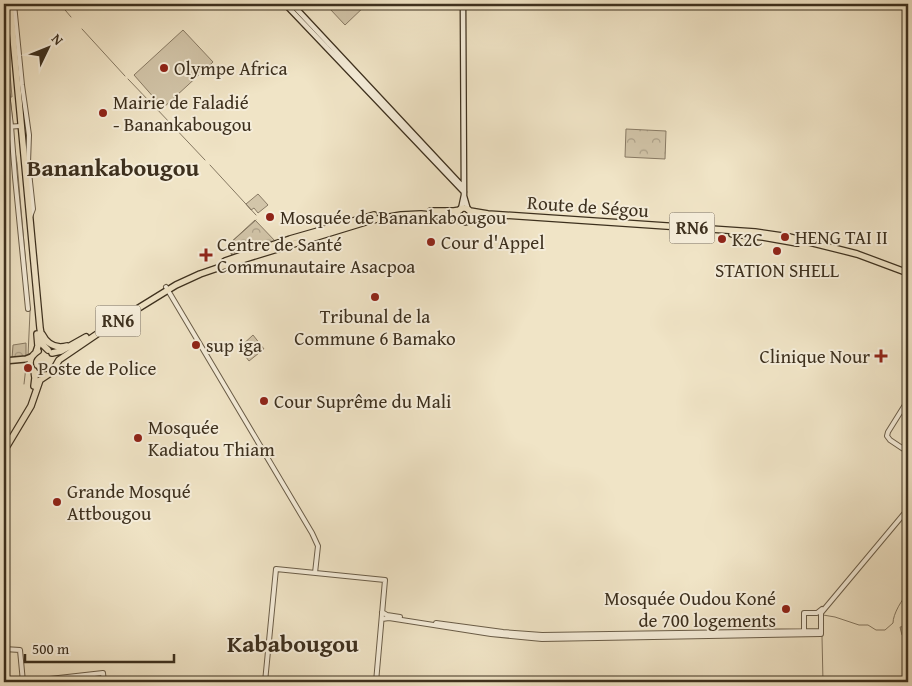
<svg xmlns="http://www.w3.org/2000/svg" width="912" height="686" font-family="'Gentium Book Plus',serif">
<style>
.grass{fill:#d2c5a9;stroke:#887a64}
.forest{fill:url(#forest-firs);stroke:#887a64}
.cemetery{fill:url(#cemetery-stones);stroke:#887a64}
.park{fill:url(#park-crowns);stroke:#887a64}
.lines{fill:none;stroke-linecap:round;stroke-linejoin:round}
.stream{stroke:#847761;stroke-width:1}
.tertiary-casing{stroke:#6a5d48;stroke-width:6}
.secondary-casing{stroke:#3d301e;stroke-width:7}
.primary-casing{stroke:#3d301e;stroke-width:8}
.trunk-casing{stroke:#3d301e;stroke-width:8}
.tertiary{stroke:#f5edda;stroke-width:4}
.secondary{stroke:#f5edda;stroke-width:4.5}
.primary{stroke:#f0e4c6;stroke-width:5}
.trunk{stroke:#f0e4c6;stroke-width:5.5}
.poi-dot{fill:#8f2418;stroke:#f5edda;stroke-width:2}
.labels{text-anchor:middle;stroke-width:4;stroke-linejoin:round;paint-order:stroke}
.shield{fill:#f5edda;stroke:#746956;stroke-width:1}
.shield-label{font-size:18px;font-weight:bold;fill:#3d301e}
.poi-label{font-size:19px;fill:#3d301e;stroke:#f5edda;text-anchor:start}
.street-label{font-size:19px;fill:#3d301e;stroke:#f5edda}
.district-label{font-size:24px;font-weight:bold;fill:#3d301e;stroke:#f5edda}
</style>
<defs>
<pattern id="forest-firs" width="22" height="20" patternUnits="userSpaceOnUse" patternTransform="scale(1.25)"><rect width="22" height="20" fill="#d2c5a9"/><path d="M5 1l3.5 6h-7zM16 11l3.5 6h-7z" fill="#aca089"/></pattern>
<pattern id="cemetery-stones" width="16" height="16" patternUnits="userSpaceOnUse" patternTransform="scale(1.25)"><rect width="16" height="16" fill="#d2c5a9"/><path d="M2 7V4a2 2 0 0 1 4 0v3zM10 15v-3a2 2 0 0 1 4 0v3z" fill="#aca089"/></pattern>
<pattern id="park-crowns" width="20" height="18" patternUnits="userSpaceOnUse" patternTransform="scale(1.25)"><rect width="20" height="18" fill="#d2c5a9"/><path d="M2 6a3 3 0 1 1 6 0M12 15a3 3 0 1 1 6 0" fill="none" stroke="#aca089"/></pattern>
</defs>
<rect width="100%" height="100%" fill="#f0e4c6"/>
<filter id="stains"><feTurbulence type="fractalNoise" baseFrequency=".004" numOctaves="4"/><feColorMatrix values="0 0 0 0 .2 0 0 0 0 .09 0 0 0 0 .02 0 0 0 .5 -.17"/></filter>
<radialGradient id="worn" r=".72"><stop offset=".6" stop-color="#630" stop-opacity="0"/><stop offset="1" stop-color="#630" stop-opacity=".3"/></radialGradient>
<path class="grass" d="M336,4H367L345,25L330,9Z
M183,30L213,62L163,108L134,75Z
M258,194L268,205L258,213L254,208L251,210L246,204Z
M253,335L264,349L249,361L239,348Z"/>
<path class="forest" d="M4,4L12,97H8L4,69Z"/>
<path class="cemetery" d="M908,626V654L905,642V635H902L900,627Z"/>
<path class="park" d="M626,129L666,131L665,159L625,157Z
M255,220L276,242L233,257L229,244Z
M26,343V359H12L13,345Z"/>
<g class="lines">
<path class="stream" d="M60,4L71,17
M82,29L125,76
M4,43L13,124
M128,79L151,103
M154,106L205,160
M14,146L17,163L30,312L28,356
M210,165L256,215
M232,256L228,245L256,220
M24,384L26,367
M823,615L835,617L859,625H868L876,630H885L893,623C893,614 902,599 908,593
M822,636L823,682"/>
<defs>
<path id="tertiary" d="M14,4L22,85L29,135L28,163L33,209L30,217
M4,67L11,126L15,177L28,309
M4,127L21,126
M166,287L312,533L318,546L315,573
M908,400L888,432L887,436L890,440L908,452
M382,612L387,615L400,617
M382,619L389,618L491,634L542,639L821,634V613L908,509
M436,623L503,632L542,635L821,631
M804,632V613H817L822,609
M4,649L20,650L23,682L103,673L104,682
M265,682L276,569L385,580L376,682"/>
<path id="secondary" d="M285,4L464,192
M292,4L463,187
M464,196L468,210
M461,209L464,195L463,4"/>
<path id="primary" d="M4,361L26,359L31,357"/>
<path id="trunk" d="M10,4L40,328L43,345L48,350
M457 215a7 7 0 1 1 14 0a7 7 0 1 1-14 0Z
M431,211H454L460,210
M470,211L488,214L755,232L789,237L857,254L908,273
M470,218L488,217
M732,234L763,237L797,243
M225,261L290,239L374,215
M42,334C47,344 56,349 67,346
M38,351C24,360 30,376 46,375
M36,352L38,346L37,334
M52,353L61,351L86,337
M34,371L35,378L34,386
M4,451L31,406L40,380L52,372L59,360L103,330L176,285L200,274L238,261L372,220L401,215L421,214L459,218"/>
</defs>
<use href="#tertiary" class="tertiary-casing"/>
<use href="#secondary" class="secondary-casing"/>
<use href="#primary" class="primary-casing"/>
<use href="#trunk" class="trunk-casing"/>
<use href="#tertiary" class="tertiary"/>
<use href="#secondary" class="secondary"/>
<use href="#primary" class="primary"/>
<use href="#trunk" class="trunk"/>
</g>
<g class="poi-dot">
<circle cx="164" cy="68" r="5"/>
<circle cx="103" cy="113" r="5"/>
<circle cx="270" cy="217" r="5"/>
<circle cx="785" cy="237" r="5"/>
<circle cx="722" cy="239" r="5"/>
<circle cx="431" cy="242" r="5"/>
<circle cx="777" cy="251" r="5"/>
<path d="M203.5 247.5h5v5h5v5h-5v5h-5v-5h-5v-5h5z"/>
<circle cx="375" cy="297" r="5"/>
<circle cx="196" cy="345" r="5"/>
<path d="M878.5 348.5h5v5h5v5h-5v5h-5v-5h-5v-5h5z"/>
<circle cx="28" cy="368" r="5"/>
<circle cx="264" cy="401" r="5"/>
<circle cx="138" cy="438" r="5"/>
<circle cx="57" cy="502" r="5"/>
<circle cx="786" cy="609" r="5"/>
</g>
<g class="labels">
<g class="shield">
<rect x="669.5" y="212.5" width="45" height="31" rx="4"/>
<rect x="95.5" y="305.5" width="45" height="31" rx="4"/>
</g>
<g class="shield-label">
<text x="692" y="234">RN6</text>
<text x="118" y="327">RN6</text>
</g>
<g class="poi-label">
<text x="174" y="75">Olympe Africa</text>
<text x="113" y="109">Mairie de Faladié<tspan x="113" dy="22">- Banankabougou</tspan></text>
<text x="280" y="224">Mosquée de Banankabougou</text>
<text x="795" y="244">HENG TAI II</text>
<text x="732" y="246">K2C</text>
<text x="441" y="249">Cour d'Appel</text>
<text x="217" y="251">Centre de Santé<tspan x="217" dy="22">Communautaire Asacpoa</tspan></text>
<text x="777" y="277" text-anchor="middle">STATION SHELL</text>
<text x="375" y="323" text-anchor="middle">Tribunal de la<tspan x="375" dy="22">Commune 6 Bamako</tspan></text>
<text x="206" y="352">sup iga</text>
<text x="870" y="363" text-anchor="end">Clinique Nour</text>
<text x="38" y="375">Poste de Police</text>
<text x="274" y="408">Cour Suprême du Mali</text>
<text x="148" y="434">Mosquée<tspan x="148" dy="22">Kadiatou Thiam</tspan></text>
<text x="67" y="498">Grande Mosqué<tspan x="67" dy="22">Attbougou</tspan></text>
<text x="776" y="605" text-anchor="end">Mosquée Oudou Koné<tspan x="776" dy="22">de 700 logements</tspan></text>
</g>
<g class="street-label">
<text transform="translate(588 206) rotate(4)" y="7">Route de Ségou</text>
</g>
<g class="district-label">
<text x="113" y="176">Banankabougou</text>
<text x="293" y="652">Kababougou</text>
</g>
</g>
<rect width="912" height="686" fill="none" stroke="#f0e4c6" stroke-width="20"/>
<rect x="5" y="5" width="902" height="676" fill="none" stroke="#3d301e" stroke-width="2.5"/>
<rect x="10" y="10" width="892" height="666" fill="none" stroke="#3d301e"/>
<g transform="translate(48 48) rotate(47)" stroke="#f5edda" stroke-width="4" paint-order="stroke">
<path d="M0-4L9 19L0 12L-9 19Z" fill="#3d301e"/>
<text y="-8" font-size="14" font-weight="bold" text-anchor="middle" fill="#3d301e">N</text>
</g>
<path d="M25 654v8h149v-8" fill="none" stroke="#3d301e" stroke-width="2.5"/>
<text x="32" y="654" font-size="15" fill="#3d301e" stroke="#f5edda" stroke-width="4" paint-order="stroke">500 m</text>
<rect width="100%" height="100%" filter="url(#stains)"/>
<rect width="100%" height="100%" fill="url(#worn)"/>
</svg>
